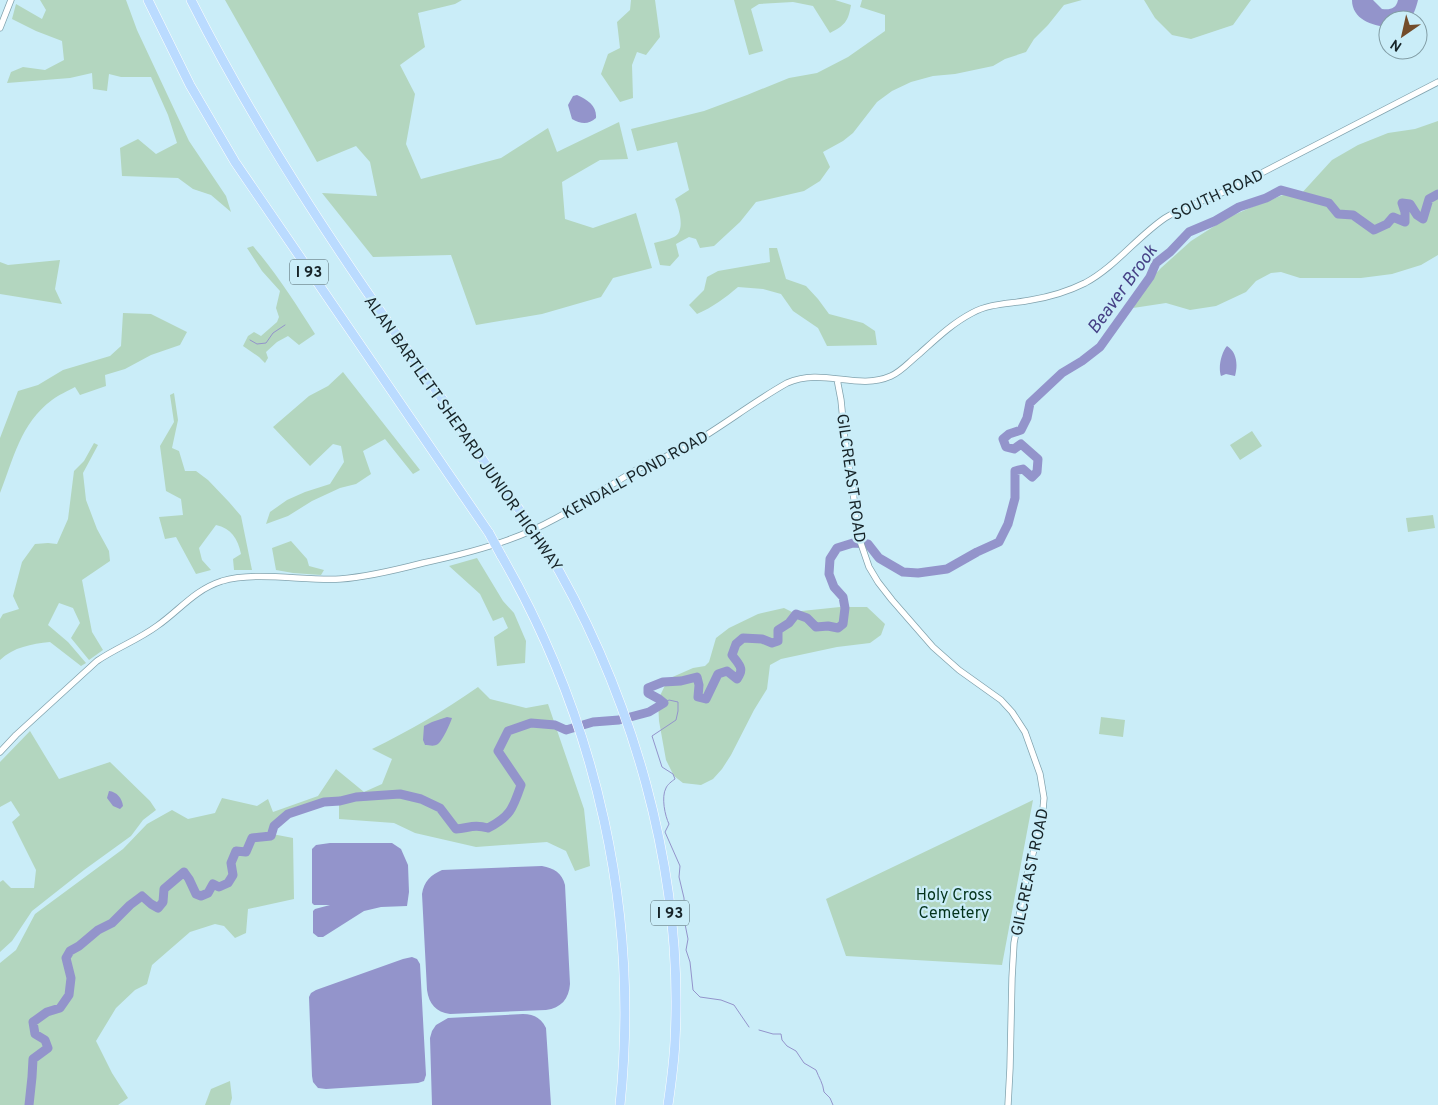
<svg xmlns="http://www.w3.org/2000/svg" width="1438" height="1105" font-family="Overpass,sans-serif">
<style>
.green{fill:#b3d6bf}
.water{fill:#9394cb}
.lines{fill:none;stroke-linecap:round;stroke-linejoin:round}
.stream{stroke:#9394cb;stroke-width:1}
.river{stroke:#9394cb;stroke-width:9}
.minor-casing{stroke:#82a3ae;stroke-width:7}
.highway-casing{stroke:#fff;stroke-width:10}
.minor{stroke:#fff;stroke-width:5.5}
.highway{stroke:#badbff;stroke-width:9}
.highway-bridge-casing{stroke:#fff;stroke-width:10;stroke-linecap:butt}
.highway-bridge{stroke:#badbff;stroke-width:9}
.labels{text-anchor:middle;stroke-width:4.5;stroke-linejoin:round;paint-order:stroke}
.shield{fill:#caedf8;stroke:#4d6066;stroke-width:1}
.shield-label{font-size:15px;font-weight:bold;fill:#172428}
.street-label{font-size:16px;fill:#172428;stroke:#caedf8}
.park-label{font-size:16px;fill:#03331b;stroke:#caedf8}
.water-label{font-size:18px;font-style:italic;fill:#464186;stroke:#caedf8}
</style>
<rect width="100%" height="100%" fill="#caedf8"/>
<path class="green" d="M40,0H126L137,30L189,141L226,196L231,212L211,195L193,189L178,178L122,176L120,148L138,139L156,154L177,143L168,115L151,77H121L109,74L107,91L93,89L92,73L70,78L7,83L11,72L23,67L45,70L64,60L62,41L36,31L12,19L16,4L42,19L46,10Z
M225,0H462L455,4L418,13L425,47L400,65L415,94L406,144L421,179L501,158L548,128L557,152L619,122L628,159L600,160L562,182L565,219L593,228L636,213L652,268L613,278L601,297L542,314L476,325L451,255L373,257L322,193L377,196L370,162L356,146L317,162Z
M631,0H655L660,37L646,55L637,52L632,65L633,98L620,102L601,74L608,54L620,48L617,22L630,10Z
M734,0H835L851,5C848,22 845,25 830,33L813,6L793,2L759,4L751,9L763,51L749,55Z
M862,0H1082L1064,5L1048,25L1034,39L1026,52L1005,59L993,66L955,74L933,76L911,82L892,91L877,102L853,133L843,141L823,152L830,167L820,181L804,191L756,202L740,222L714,246L700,248L696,239L689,237L676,244L679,256L670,266L660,265L654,243C660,241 668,240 674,237C686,231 679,209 675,199L689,190L677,142L637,151L631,129L704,111L747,95L789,78L817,73L848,57L885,31V15L860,7Z
M1144,0H1251L1233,25L1191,39L1172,35L1155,18Z
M1438,121V255L1421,265L1392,274L1361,278H1300L1281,272L1271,273L1256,281L1246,292L1216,306L1190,310L1166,303L1133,308L1146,284L1161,268L1191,241L1227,218L1252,207L1283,195H1300L1332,160L1358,145L1388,133L1415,129Z
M253,246C277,274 296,304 315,334L299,345L288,336L277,342L266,352L268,358L265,363L259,357L243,346L248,336L254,332L261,336L277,322L279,317L276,308L280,291L262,271L247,248Z
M769,248H777L786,279L806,286L818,299L829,314L863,323L875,331L877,345L827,346L818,328L793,311L781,294L763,289L738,287C725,298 713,307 697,314L689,305L704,290L707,277L718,271L770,262Z
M60,260L55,289L62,304L0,294V262L8,265Z
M123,313L151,314L187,332L180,345L151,355L125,369L105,375L106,386L80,395L75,387C68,391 58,395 52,400C20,424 14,458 0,493V438L18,391L38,385L63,370L110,356L121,346Z
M343,372L420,470L413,474L385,439L363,451L371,474L356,484L340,488L312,501L288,516L266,524L270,512L287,500L305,492L330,484L344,462L341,446L333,444L310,466L273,427L309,396L328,386Z
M174,393L178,420L172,448L179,451L185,471H196L208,480L229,502L241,516L252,570H234L233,559L241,554C238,539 231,528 216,525L199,548L202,560L211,570L196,574L176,537L165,539L159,517L183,515L181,499L166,491L160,446L174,422L170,395Z
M1252,431L1262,446L1240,460L1230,445Z
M94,443L98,445L83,473L86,500L97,529L109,551L110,561L82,580L92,632L103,650L89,660L71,638L80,623L73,608L59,603L48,625L68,642L86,663L81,666L50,642C31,644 14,647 0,660V619L3,614L19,609L13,596L22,562L35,544L48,543L57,544L68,519L74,471L84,461Z
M1433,515L1435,528L1408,532L1406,518Z
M291,541L307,559L309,566L324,570L321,575L293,573L276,570L272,548Z
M477,558L503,601L514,613L526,641L525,663L497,666L494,637L508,628L503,617L493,621L480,594L449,566Z
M840,607H867L885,624L881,635L870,643L837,647L781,659L770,665L767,689L754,710L731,755L722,769L713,779L701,785L683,783L674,776L666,760L659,721L658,700L668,679L693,668L705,666L709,662L716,638L729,628L758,614L784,608L792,612Z
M478,687L490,699L526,708L548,704L584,809L590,866L575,871L566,851L547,842L476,847L415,833L394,823L339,819V798L324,799L296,810L267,833L293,838L294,899L248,909L246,933L235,938L224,926L215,924L190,932L152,965L147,984L135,990L116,1008L96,1041L112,1073L128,1098L118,1105H0V963L16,950L35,914L123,849L147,824L172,810L188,819L215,813L222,798L257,806L268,799L273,812L318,796L336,769L364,792L382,784L392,759L372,749C409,731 444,711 478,687Z
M1101,717L1125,720L1123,737L1099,734Z
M30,731L59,779L110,762L150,801L156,810L143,820L131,836L84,870L32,911L12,941L0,952V882L3,880L11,888H34L36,870L12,822L20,815L11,801L0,807V762Z
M1033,800L1002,965L846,956L826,899Z
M230,1081L232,1098L230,1105H205L211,1089Z"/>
<path class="water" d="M1352,0H1373L1382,9C1390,10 1396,9 1398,0H1418C1416,8 1414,15 1408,20H1388V27C1372,26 1352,19 1352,0Z
M577,95C588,100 597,106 596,118C588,125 581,124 572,119L568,105L573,96Z
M1227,346C1237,352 1238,365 1235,376L1226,374L1221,376C1218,368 1221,353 1227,346Z
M447,717L452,718C450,724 443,740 438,744C434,747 429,745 425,745L423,740L424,726L432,722Z
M109,791C117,792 122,798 123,806L120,809L113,806L107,798Z
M330,843H392L401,849L408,865L409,892L407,906L381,907L364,911L323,937H318L313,933V911L315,909L330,905H314L312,903V849L316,845Z
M542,866C554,868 562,873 565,885L570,984C569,999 561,1008 546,1010L450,1014C436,1012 429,1004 427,990L422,894C424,881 431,875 442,870Z
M412,957L417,959L420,964L426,1075L424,1081L418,1083L326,1089L318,1088L313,1082L312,1076L309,997L311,993L316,990L403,959Z
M523,1014C534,1014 541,1018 546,1028L551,1105H432L430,1038L432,1031L436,1025L448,1018Z"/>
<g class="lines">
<path class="stream" d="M250,340L257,344L266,343L273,333L285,325
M664,703L669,700L678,702V711L676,720L652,736L662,767L673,774L675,779C672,781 667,785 666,788C661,797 665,816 669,824L665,832L680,866L679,877L684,898L685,924L688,939L686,950L690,962L693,990L700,997L721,1000L734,1005L749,1027
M759,1030L773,1034H781L782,1040L787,1046L796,1051L804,1063L816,1070C819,1078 823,1083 824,1092L830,1098L833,1105"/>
<path class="river" d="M29,1105L32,1077L33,1059L48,1048L45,1040L35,1034L33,1022L47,1012L60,1008L69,995L71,978L66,958L70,951L79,946L98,930L112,923L130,905L142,896L151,904L158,908L163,902L164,889L184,872L189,879L196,894L201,896L208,893L213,884L219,887L228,883L233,875L231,863L236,851L246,852L252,838L271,836L274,826L288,814L324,802L340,801L356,797L400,794L421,799L440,808L456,829C469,828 474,824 488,828C511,816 513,808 521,785L498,751L508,731L531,723L555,725L566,730L593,722L619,720L649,712L664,703L659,699L648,693V688L663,682L681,681L697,677L699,685L698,697L706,699L718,674L727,671L737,679C745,668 739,665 732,655L736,644L743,638L762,639L772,643L778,641V630L789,623L796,614L807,618L816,627L828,626L838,628L843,624L845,608L843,597L834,587L829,574L830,559L837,548L853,543L868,544L879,558L903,572L918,573L947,569L977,552L999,542L1008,524L1015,498V471L1023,469L1032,477L1037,472L1038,459L1021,444L1014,449L1006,447L1003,439L1009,434L1021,430L1027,418L1030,403L1062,373L1082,361L1100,347L1150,277L1156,263L1170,252L1189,232L1215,221L1239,207L1266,198L1281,190L1329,203L1338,214L1353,215L1374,230L1387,224L1393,217L1405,222V212L1402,203L1410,204L1417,215L1423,219L1429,199L1438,194"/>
<defs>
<path id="minor" d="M0,28L11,0
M837,379L841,400L845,441L854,499L857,532L869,567L878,582L892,600L933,647L959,670L1001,700L1012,712L1025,732L1040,774L1044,798L1042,820L1026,879L1014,943L1012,978L1010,1068L1008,1105
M0,752L16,735L97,661C116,648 138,640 157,626C180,610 194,590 222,581C256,571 304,581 340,579C368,577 396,570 423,563C451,557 480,550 508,540C557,523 594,494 638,469C655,459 674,455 690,445C723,426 753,402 787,383C823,367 857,391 891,376C902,371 909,362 918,355C935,340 951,324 972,313C990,303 1011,304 1031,300C1049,297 1069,291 1085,283C1115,267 1137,237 1165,218C1179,209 1194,204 1210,198C1221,193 1233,188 1244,182L1438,82"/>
<path id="highway" d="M148,0L190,85L235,162L489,533
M191,0C262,141 351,272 443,400C458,422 472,445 487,466C498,482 510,497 521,512
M544,545C632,691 684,870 675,1041C674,1062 671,1084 668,1105
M501,555C597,721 640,913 620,1105"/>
</defs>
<use href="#minor" class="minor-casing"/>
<use href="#highway" class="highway-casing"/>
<use href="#minor" class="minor"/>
<use href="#highway" class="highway"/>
<defs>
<path id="highway-bridge" d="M521,512L544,545
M489,533L501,555"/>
</defs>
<use href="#highway-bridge" class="highway-bridge-casing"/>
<use href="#highway-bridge" class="highway-bridge"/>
</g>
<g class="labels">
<g class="shield">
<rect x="290" y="259.5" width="38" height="25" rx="4"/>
<rect x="651" y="900.5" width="38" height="25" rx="4"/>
</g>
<g class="shield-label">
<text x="309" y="277">I 93</text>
<text x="670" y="918">I 93</text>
</g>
<g class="street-label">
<text transform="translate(1217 194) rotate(-25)" y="6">SOUTH ROAD</text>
<text transform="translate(464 433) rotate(55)" y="6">ALAN BARTLETT SHEPARD JUNIOR HIGHWAY</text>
<text transform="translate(635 474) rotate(-29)" y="6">KENDALL POND ROAD</text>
<text transform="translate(852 478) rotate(82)" y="6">GILCREAST ROAD</text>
<text transform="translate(1029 872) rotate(-78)" y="6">GILCREAST ROAD</text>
</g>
<g class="park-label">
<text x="954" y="900">Holy Cross<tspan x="954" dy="18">Cemetery</tspan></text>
</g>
<g class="water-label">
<text transform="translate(1122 289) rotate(-54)" y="6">Beaver Brook</text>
</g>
</g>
<g transform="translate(1403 35) rotate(214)"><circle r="24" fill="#caedf8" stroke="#829da5"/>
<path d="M0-4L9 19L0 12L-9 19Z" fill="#734c2a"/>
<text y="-8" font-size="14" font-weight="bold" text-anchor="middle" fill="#172428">N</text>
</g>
</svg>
